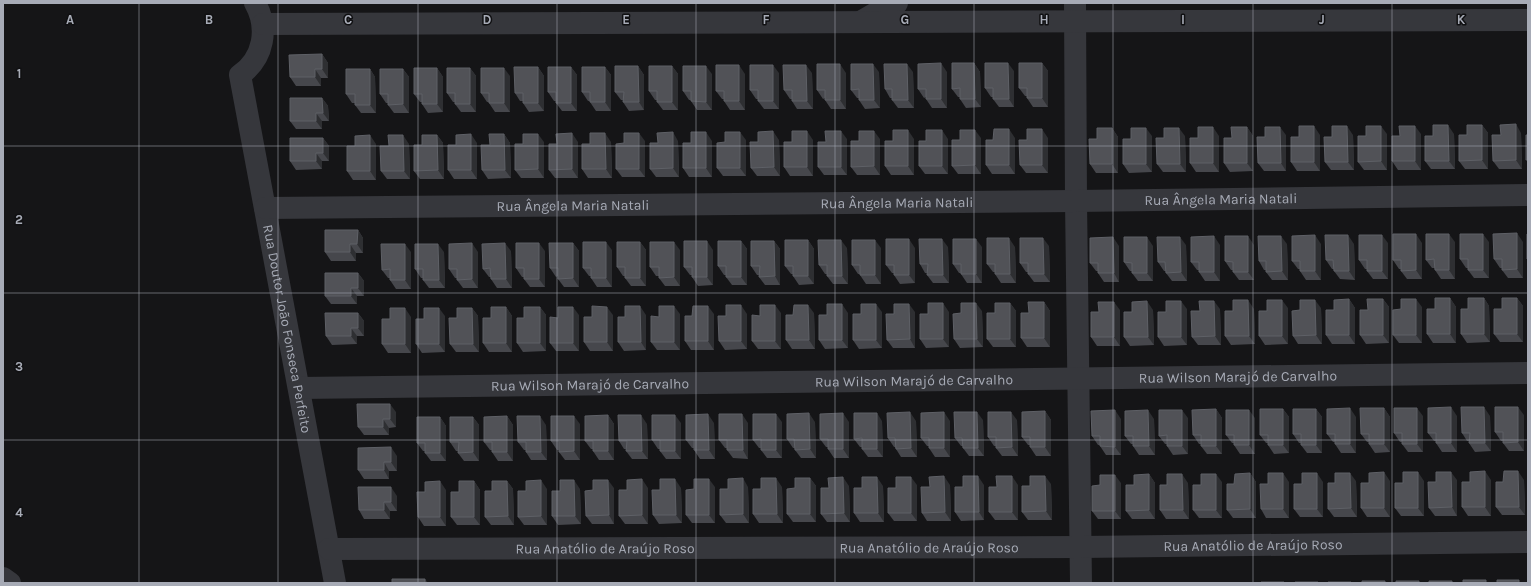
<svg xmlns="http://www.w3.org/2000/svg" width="1531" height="586" font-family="Karla,sans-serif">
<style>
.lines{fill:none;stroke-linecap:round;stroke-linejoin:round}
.minor{stroke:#36373c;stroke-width:22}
.wall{fill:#46474c}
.shaded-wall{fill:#2e2f32}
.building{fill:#515257;stroke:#5e6066}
.grid{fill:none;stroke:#a7abb6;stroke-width:1;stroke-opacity:0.55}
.labels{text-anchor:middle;stroke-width:3;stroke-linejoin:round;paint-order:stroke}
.street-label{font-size:14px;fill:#a7abb6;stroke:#101012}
.grid-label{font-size:13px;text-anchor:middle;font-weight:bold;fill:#a7abb6;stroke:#101012;stroke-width:3;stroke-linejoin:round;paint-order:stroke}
</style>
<rect width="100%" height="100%" fill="#151517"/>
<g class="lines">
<g class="minor">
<path id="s1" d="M255,3C269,28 264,58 240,75L335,583"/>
<path d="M1075,3L1076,201L1081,583"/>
<path d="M862,21L891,4L897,3"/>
<path d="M263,24L1528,20"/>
<path id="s2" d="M265,208L1076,201L1528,195"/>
<path id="s3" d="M299,388L1528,373"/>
<path id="s4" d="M329,549L1081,547L1528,542"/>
<path d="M3,578L10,583"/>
</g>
</g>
<path class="wall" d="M322,54L328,63V78H321V86H296L290,77Z
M974,63L980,72L981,107L966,108L960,99V97H958L952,89Z
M1042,63L1048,71V107H1033L1027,98V96H1025L1019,88Z
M638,66L644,75V110L629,111L623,102V100H621L615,92Z
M672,66L678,74V110H663L657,102V100H655L649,91Z
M538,67L544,76V111L529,112L523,103V101H520L515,93Z
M571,67L577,75V111H562L556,103V101H554L548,92Z
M605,67L611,75V111H596L590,102V101H588L582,92Z
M437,68L443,77V112L428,113L422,104V102H420L414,94Z
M470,68L476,76V112H461L455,104V102H453L447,93Z
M370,69L375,77L376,113H361L355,105V103H352L346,94Z
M403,69L409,77V113H394L388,105V103H386L380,94Z
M1014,71V107H999L993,99V97H991L985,88Z
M879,72L880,108L865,109L859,100V98H857L851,90Z
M913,72L914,108H898L892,100V98H890L885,89Z
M947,72V108H932L926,99V97L924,98L918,89Z
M779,73V109H764L758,101V99H756L750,90Z
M812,73L813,109H797L792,101V99H790L784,90Z
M846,73V109H831L825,100V98L823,99L817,90Z
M712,74V110H697L691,101V100H689L683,91Z
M745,74V110H730L724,101V99H722L716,91Z
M510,76V112H495L489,103V102H487L481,93Z
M322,98L328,106L329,121H322V129H296L290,121Z
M1482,125L1488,133V169H1465L1459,161L1467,135Z
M1247,127L1253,136V171L1230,172L1224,163L1232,138Z
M1112,128L1118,137V173H1096L1090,164L1097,139Z
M1521,133L1522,169H1499L1493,161L1501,135Z
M504,134L510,143L511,178L488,179L482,170L490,145Z
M1387,134V170H1364L1358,162L1366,136Z
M1421,134V170H1398L1392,161L1400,136Z
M1454,134L1455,169H1431L1425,161L1433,136Z
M437,135L443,143L444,179H420L414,171L422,145Z
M1286,135V171H1264L1258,163L1265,137Z
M1320,135V171H1297L1291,162L1299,137Z
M1353,135L1354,170H1331L1325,162L1332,137Z
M1152,136V172L1129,173L1123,164L1131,139Z
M1185,136L1186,172H1163L1157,164L1164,138Z
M1219,136V172H1196L1190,163L1198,138Z
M323,138L329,146V161H322V169L296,170L290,161Z
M981,138V174H958L952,166Z
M1015,138V174H992L986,165L993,140Z
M1048,138V173H1026L1020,165L1027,140Z
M847,139V175H824L818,167L826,142Z
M880,139V175H857L851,167L859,141Z
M914,139V175H891L885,166L893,141Z
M948,139V174H925L919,166L926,141Z
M746,140V176H723L717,168L725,142Z
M779,140L780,176H757L751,168L758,142Z
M813,140V176H790L784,167L792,142Z
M645,141V177H622L616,169L624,143Z
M678,141L679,177H656L650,169L658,143Z
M712,141V177H689L683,168L691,143Z
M544,142V178H521L515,170L523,144Z
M578,142V178H555L549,170L557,144Z
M611,142L612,178H588L582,169L590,144Z
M477,143V179H454L448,170L456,145Z
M376,144V180H353L347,171L355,146Z
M409,144L410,179H387L381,171L389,146Z
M358,230L363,238V253H356V261H331L325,252Z
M808,240L814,249V284L799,285L793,276V274H791L785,266Z
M741,241L747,249V285H732L726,277V275H724L718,266Z
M774,241L780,249V285H765L759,277V275H757L751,266Z
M640,242L646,250V286H631L625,278V276H623L617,267Z
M1455,242V279H1441L1435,270V268H1432L1426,260Z
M1489,242V278H1474L1468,270V268H1466L1460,259Z
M1523,242V278H1508L1502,270V268H1500L1494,259Z
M573,243L579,251V287H564L558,279V276L556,277L550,268Z
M1388,243V279H1373L1367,271V269H1365L1359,260Z
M1422,243V279H1407L1401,271V269H1399L1393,260Z
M1287,244L1288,280H1272L1266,272V270H1264L1259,261Z
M1321,244V280H1306L1300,271V269H1298L1292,261Z
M1354,244L1355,280L1340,279L1334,271V269H1332L1326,260Z
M1186,245L1187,281H1172L1166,273V271H1164L1158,262Z
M1220,245V281H1205L1199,272V270H1197L1191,262Z
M1254,245V280H1239L1233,272V270H1231L1225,261Z
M1049,246L1050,282H1034L1028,274V272H1026L1020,263Z
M1119,246V282H1104L1098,273V271H1096L1090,263Z
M1153,246V281H1138L1132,273V271H1130L1124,262Z
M948,247L949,283H933L927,275L928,273H925L920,264Z
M982,247V283H967L961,274V273H959L953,264Z
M1015,247L1016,283H1001L995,274V272H993L987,264Z
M847,248L848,284H833L827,276V274H825L819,265Z
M881,248V284H866L860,275V274H858L852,265Z
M915,248V283L900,284L894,275V273H892L886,265Z
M612,250V287H597L591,278V276H589L583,268Z
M680,250V286H665L659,278V276H656L650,267Z
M713,250V285L698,286L692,277V275H690L684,267Z
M511,251L512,288H497L491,279V277H489L483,269Z
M545,251V287H530L524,279V277H522L516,268Z
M411,252V289H396L390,280V278H388L382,270Z
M444,252L445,288H429L423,280V278H421L415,269Z
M478,252V288H463L457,280V278H455L449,269Z
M358,273L364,281V296H357V304H331L325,296Z
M1450,298L1456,307V343H1433L1427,334L1435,309Z
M1484,298L1489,306L1490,342L1467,343L1461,334L1468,309Z
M1517,298L1523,306V342H1500L1494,334L1502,309Z
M1349,299L1355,308V344H1332L1326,335L1334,310Z
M1383,299L1389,307V343L1366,344L1360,335L1368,310Z
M1044,302L1050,311V347H1027L1021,338L1029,313Z
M1010,303L1016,311V347H993L987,339L995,313Z
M506,307L512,316V352H489L483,343L491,318Z
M540,307L546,315V351L523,352L517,343L524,318Z
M1422,307V343H1399L1393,335L1401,309Z
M472,308L478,316L479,352H456L450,344L457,318Z
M1288,308V344L1265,345L1259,336L1267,311Z
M1321,308L1322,344H1298L1293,336L1300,310Z
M1187,309V345L1164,346L1158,337L1166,312Z
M1220,309L1221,345H1198L1192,337L1200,311Z
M1254,309L1255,344L1231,345L1225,336L1233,311Z
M1120,310V346H1097L1091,337L1099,312Z
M1153,310L1154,345L1130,346L1124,337L1132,312Z
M982,311L983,347L960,348L954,339L961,313Z
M882,312V348L859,349L853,340L861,314Z
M915,312V348H893L887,340L894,314Z
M949,312V347L926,348L920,339L928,314Z
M358,313L364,321V336H357V344L332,345L326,336Z
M781,313V349H758L752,341L760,316Z
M814,313L815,349H792L786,340L793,315Z
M848,313V348L825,349L819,340L827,315Z
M680,314V350H657L651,342L659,317Z
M714,314V350H691L685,341L692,316Z
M747,314V349L725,350L719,341L726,316Z
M579,315V351H556L550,343L558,318Z
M613,315V351H590L584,342L592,317Z
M646,315V350L624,351L618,342L625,317Z
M445,316V352L422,353L416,344L424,319Z
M411,317V353H388L382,344L390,319Z
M1384,408L1390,417V452L1375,453L1369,444V442H1367L1361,434Z
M1216,409L1222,418V454H1207L1201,446V444H1199L1193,435Z
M1283,409L1289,417V453L1274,454L1268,445V443H1266L1260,435Z
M1316,409L1322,417V453H1307L1301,445V443H1299L1293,434Z
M1045,411L1051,420V456H1036L1030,447V445H1028L1022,437Z
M396,412V427L389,428V435H364L358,427Z
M608,415L614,424V460H599L593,451V449H591L585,441Z
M1524,415V451H1509L1503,443V441H1501L1495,432Z
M507,416L513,425V461H498L492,452V450H490L484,442Z
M1423,416V452H1408L1402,444V442H1400L1394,433Z
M1457,416V452H1442L1436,443V441H1434L1428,433Z
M1490,416L1491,451L1475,452L1469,443V441H1467L1462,433Z
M440,417L446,426V461H431L425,453V451H423L417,443Z
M473,417L479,425V461H464L458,453V451H456L450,442Z
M1356,417V453H1341L1335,444V442H1333L1327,434Z
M1188,418V454L1173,455L1167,446V444H1165L1159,436Z
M1255,418V454H1240L1234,445V443H1232L1226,435Z
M1121,419V455H1106L1100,446V445H1098L1092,436Z
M1154,419L1155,455H1139L1133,446V444H1131L1125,436Z
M983,420L984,456H969L963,448V446H961L955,438Z
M1017,420L1018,456H1002L996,448V446H994L988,437Z
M882,421L883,457H868L862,449V447H860L854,439Z
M916,421L917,457H901L896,449L895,447H894L888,438Z
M950,421V457H935L929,448V446H927L921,438Z
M782,422V458H767L761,450V448H759L753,440Z
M815,422L816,458H801L795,450V448H793L787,439Z
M849,422V458H834L828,449V447H826L820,439Z
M681,423V459H666L660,451V449H658L652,440Z
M714,423L715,459H700L694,450V448H692L686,440Z
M748,423V459L733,458L727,450V448H725L719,440Z
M580,424V460H565L559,452V450H557L551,441Z
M647,424L648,459H632L626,451V449H624L619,441Z
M546,425L547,460H531L526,452V450H524L518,442Z
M397,456V471H389V479H364L358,470Z
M1250,473L1256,482V518H1233L1227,510L1234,484Z
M1149,474L1155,483V519H1132L1126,511L1134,485Z
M810,478L816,486V522H793L787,514Z
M1457,480V516H1435L1429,508L1436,482Z
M1491,480V516H1468L1462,507L1470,482Z
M1524,480L1525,515H1502L1496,507L1503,482Z
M474,481L480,490V525H457L451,517L459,492Z
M507,481L513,489L514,525H491L485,517L492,491Z
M1356,481L1357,517H1334L1328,509L1335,483Z
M1390,481V517H1367L1361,508L1369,483Z
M1424,481V516H1401L1395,508L1403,483Z
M1222,482V518H1199L1193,510L1201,485Z
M1289,482V518H1266L1261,509L1268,484Z
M1323,482V517H1300L1294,509L1302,484Z
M1121,483V519H1098L1092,511L1100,485Z
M1188,483L1189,519H1166L1160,510L1167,485Z
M1051,484L1052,520H1028L1022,512L1030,486Z
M917,485V521H894L888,513L896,488Z
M950,485L951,521H927L922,513L930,487Z
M984,485V520L961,521L955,512L963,487Z
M1018,485V520H995L989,512L997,487Z
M849,486L850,522H827L821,514Z
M883,486L884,522H860L854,513L862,488Z
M715,487V523H692L686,515L694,489Z
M748,487L749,523H726L720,515L728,489Z
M782,487L783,523H759L753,514L761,489Z
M614,488V524H592L586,516L593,490Z
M648,488V524H625L619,516L627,490Z
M681,488L682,523L659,524L653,515L660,490Z
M547,489V525H524L518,517Z
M580,489L581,524L558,525L552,516L560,491Z
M446,490V526H424L418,517L425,492Z
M397,496V511H390V519H364L359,510Z"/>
<path class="shaded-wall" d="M322,54L328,63V78L322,69Z
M941,63L947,72V108L941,99Z
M974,63L980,72L981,107L975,99Z
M1008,63L1014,71V107L1009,99Z
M1042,63L1048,71V107L1042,98Z
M840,64L846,73V109L840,100Z
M873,64L879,72L880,108L874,100Z
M907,64L913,72L914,108L908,100Z
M739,65L745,74V110L739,101Z
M773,65L779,73V109L773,101Z
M806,65L812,73L813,109L807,101Z
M638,66L644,75V110L639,102Z
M672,66L678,74V110L672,102Z
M706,66L712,74V110L706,102Z
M538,67L544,76V111L538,103Z
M571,67L577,75V111L571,103Z
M605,67L611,75V111L605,102Z
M437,68L443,77V112L437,104Z
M470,68L476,76V112L470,104Z
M504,68L510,76V112L504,103Z
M315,69L321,78V86L315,77Z
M370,69L375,77L376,113L370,105Z
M403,69L409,77V113L403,104Z
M322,98L328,106L329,121L323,113Z
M316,113L322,121V129L316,121Z
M1516,124L1521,133L1522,169L1516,160Z
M1448,125L1454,134L1455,169L1449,161Z
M1482,125L1488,133V169L1482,160Z
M1314,126L1320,135V171L1314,162Z
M1347,126L1353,135L1354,170L1348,162Z
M1381,126L1387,134V170L1381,161Z
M1415,126L1421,134V170L1415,161Z
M1213,127L1219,136V172L1213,163Z
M1247,127L1253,136V171L1247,163Z
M1280,127L1286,135V171L1281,163Z
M1112,128L1118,137V173L1112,164Z
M1146,128L1152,136V172L1146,164Z
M1179,128L1185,136L1186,172L1180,164Z
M1009,129L1015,138V174L1009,165Z
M1042,129L1048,138V173L1042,165Z
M908,130L914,139V175L908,166Z
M942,130L948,139V174L942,166Z
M975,130L981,138V174L975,165Z
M773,131L779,140L780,176L774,167Z
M807,131L813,140V176L807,167Z
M841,131L847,139V175L841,167Z
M874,131L880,139V175L874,166Z
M673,132L678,141L679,177L673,168Z
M706,132L712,141V177L706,168Z
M740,132L746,140V176L740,168Z
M572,133L578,142V178L572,169Z
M605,133L611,142L612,178L606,169Z
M639,133L645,141V177L639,169Z
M471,134L477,143V179L471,170Z
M504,134L510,143L511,178L505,170Z
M538,134L544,142V178L538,169Z
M370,135L376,144V180L370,171Z
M403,135L409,144L410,179L404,171Z
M437,135L443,143L444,179L438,170Z
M323,138L329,146V161L323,153Z
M316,153L322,161V169L316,161Z
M358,230L363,238V253L357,244Z
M1517,233L1523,242V278L1517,269Z
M1416,234L1422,243V279L1416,270Z
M1449,234L1455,242V279L1449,270Z
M1483,234L1489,242V278L1483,270Z
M1315,235L1321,244V280L1315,271Z
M1348,235L1354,244L1355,280L1349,271Z
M1382,235L1388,243V279L1382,271Z
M1214,236L1220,245V281L1214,272Z
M1248,236L1254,245V280L1248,272Z
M1281,236L1287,244L1288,280L1282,271Z
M1113,237L1119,246V282L1114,273Z
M1147,237L1153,246V281L1147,273Z
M1180,237L1186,245L1187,281L1181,272Z
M1009,238L1015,247L1016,283L1010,274Z
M1043,238L1049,246L1050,282L1044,274Z
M909,239L915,248V283L909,275Z
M942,239L948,247L949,283L943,275Z
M976,239L982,247V283L976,274Z
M808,240L814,249V284L808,276Z
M841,240L847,248L848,284L842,276Z
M875,240L881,248V284L875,275Z
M707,241L713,250V285L707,277Z
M741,241L747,249V285L741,277Z
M774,241L780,249V285L775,276Z
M606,242L612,250V287L606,278Z
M640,242L646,250V286L640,278Z
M674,242L680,250V286L674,277Z
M472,243L478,252V288L472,279Z
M505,243L511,251L512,288L506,279Z
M539,243L545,251V287L539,279Z
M573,243L579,251V287L573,278Z
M350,244L356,253V261L350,252Z
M405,244L411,252V289L405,280Z
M438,244L444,252L445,288L439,280Z
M358,273L364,281V296L358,288Z
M351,288L357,296V304L351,296Z
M1450,298L1456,307V343L1450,334Z
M1484,298L1489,306L1490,342L1484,334Z
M1517,298L1523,306V342L1517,334Z
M1349,299L1355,308V344L1349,335Z
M1383,299L1389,307V343L1383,335Z
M1416,299L1422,307V343L1416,335Z
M1248,300L1254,309L1255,344L1249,336Z
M1282,300L1288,308V344L1282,336Z
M1315,300L1321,308L1322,344L1316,335Z
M1147,301L1153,310L1154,345L1148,337Z
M1181,301L1187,309V345L1181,337Z
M1214,301L1220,309L1221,345L1215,336Z
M1044,302L1050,311V347L1044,338Z
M1114,302L1120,310V346L1114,337Z
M943,303L949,312V347L943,339Z
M976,303L982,311L983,347L977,339Z
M1010,303L1016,311V347L1010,339Z
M842,304L848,313V348L842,340Z
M876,304L882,312V348L876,340Z
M909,304L915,312V348L910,339Z
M741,305L747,314V349L741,341Z
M775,305L781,313V349L775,341Z
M808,305L814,313L815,349L809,340Z
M640,306L646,315V350L641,342Z
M674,306L680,314V350L674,342Z
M708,306L714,314V350L708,341Z
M506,307L512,316V352L506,343Z
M540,307L546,315V351L540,343Z
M573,307L579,315V351L573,343Z
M607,307L613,315V351L607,342Z
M405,308L411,317V353L405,344Z
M439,308L445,316V352L439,344Z
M472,308L478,316L479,352L473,344Z
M358,313L364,321V336L358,328Z
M351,328L357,336V344L351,336Z
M390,404L396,412V427L390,419Z
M1451,407L1457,416V452L1451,443Z
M1484,407L1490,416L1491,451L1485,443Z
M1518,407L1524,415V451L1518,442Z
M1350,408L1356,417V453L1350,444Z
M1384,408L1390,417V452L1384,444Z
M1417,408L1423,416V452L1417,444Z
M1216,409L1222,418V454L1216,446Z
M1283,409L1289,417V453L1283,445Z
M1316,409L1322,417V453L1316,445Z
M1115,410L1121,419V455L1115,447Z
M1148,410L1154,419L1155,455L1149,446Z
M1182,410L1188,418V454L1182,446Z
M1249,410L1255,418V454L1249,445Z
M1045,411L1051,420V456L1045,447Z
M910,412L916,421L917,457L911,448Z
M944,412L950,421V457L944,448Z
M977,412L983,420L984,456L978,448Z
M1011,412L1017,420L1018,456L1012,447Z
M809,413L815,422L816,458L810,449Z
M843,413L849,422V458L843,449Z
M877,413L882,421L883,457L877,449Z
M708,414L714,423L715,459L709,450Z
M742,414L748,423V459L743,450Z
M776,414L782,422V458L776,450Z
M608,415L614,424V460L608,451Z
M641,415L647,424L648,459L642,451Z
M675,415L681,423V459L675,451Z
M507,416L513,425V461L507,452Z
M540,416L546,425L547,460L541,452Z
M574,416L580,424V460L574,451Z
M440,417L446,426V461L440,453Z
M473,417L479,425V461L473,452Z
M383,419L389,428V435L383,427Z
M391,447L397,456V471L391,462Z
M384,462L389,471V479L384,470Z
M1485,471L1491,480V516L1485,507Z
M1518,471L1524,480L1525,515L1519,507Z
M1384,472L1390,481V517L1384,508Z
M1418,472L1424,481V516L1418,508Z
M1451,472L1457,480V516L1452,507Z
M1250,473L1256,482V518L1250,509Z
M1283,473L1289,482V518L1283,509Z
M1317,473L1323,482V517L1317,509Z
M1350,473L1356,481L1357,517L1351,508Z
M1149,474L1155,483V519L1149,510Z
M1182,474L1188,483L1189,519L1183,510Z
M1216,474L1222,482V518L1216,510Z
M1115,475L1121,483V519L1115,511Z
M944,476L950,485L951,521L945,512Z
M978,476L984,485V520L979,512Z
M1012,476L1018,485V520L1012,512Z
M1045,476L1051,484L1052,520L1046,511Z
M843,477L849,486L850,522L844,513Z
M877,477L883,486L884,522L878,513Z
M911,477L917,485V521L911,513Z
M743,478L748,487L749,523L743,514Z
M776,478L782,487L783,523L777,514Z
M810,478L816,486V522L810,514Z
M642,479L648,488V524L642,515Z
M675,479L681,488L682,523L676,515Z
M709,479L715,487V523L709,515Z
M541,480L547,489V525L541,516Z
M574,480L580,489L581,524L575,516Z
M608,480L614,488V524L609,515Z
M440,481L446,490V526L440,517Z
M474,481L480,490V525L474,517Z
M507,481L513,489L514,525L508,516Z
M391,487L397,496V511L391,502Z
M384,502L390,511V519L384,510Z
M425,579L428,583H425Z"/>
<path class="building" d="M322,54V69H315V77H290L289,55Z
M941,63V99H926V89H918V64Z
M952,63H974L975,99H960V88L952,89Z
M985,63H1008L1009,99H993V88H985Z
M1019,63H1042V98H1027V88H1019Z
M817,64H840V100H825V90H817Z
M851,64H873L874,100H859V89L851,90Z
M884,64H907L908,100H892V89H885Z
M716,65H739V101H724V91H716Z
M750,65H773V101H758V90H750Z
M783,65H806L807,101H792V90H784Z
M615,66H638L639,102H623L624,92H615Z
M649,66H672V102H657V91H649Z
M683,66H706V102L691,101V91H683Z
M514,67H538V103H523V93H515Z
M548,67H571V103H556V92H548Z
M582,67H605V102H590V92H582Z
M414,68H437V104H422V94H414Z
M447,68H470V104H455V93H447Z
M481,68H504V103H489V93H481Z
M346,69H370V105H355V94H346Z
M380,69H403V104L388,105V94H380Z
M290,98H322L323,113H316V121H290Z
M1516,124V160L1493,161L1492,135H1501L1500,125Z
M1433,125H1448L1449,161H1425V136H1433Z
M1467,125H1482V160L1459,161V135H1467Z
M1299,126H1314V162H1291V137H1299Z
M1332,126H1347L1348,162H1325L1324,137H1332Z
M1366,126H1381V161L1358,162V136H1366Z
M1399,126H1415V161H1392V136H1400Z
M1198,127H1213V163H1190V138H1198Z
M1231,127H1247V163H1224V138H1232Z
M1265,127H1280L1281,163H1258L1257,137H1265Z
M1097,128H1112V164H1090L1089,139H1097Z
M1131,128H1146V164H1123V139H1131Z
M1164,128H1179L1180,164H1157L1156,138H1164Z
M994,129H1009V165H986V140H993Z
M1027,129H1042V165H1020L1019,140H1027Z
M893,130H908V166H885V141H893Z
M926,130H942V166H919V141H926Z
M960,130H975V165L952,166V140H960Z
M773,131L774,167L751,168L750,142H758V132Z
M792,131H807V167H784V142H792Z
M825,131H841V167H818V142H826Z
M859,131H874V166L851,167V141H859Z
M673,132V168L650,169V143H658L657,133Z
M691,132H706V168H683V143H691Z
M725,132H740V168H717V143L725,142Z
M572,133V169L549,170V144H557L556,134Z
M590,133H605L606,169H582V144H590Z
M624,133H639V169H616V144L624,143Z
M471,134V170H448V145H456V135Z
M489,134H504L505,170H482L481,145H490Z
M523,134H538V169L515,170V144H523Z
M370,135V171H347V146H355V136Z
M388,135H403L404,171H381L380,146H389Z
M422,135H437L438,170L414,171V145H422Z
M1526,135H1528V160H1526Z
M290,138H323V153H316V161H290Z
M325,230H358L357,244H350V252H325Z
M1517,233V269L1502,270V259H1494L1493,234Z
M1528,233V259H1527V234Z
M1393,234H1416V270L1401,271V260H1393Z
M1426,234H1449V270H1435L1434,259L1426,260Z
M1460,234H1483V270H1468V259H1460Z
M1315,235V271H1300V261H1292V236Z
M1325,235H1348L1349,271H1334L1333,260H1326Z
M1359,235H1382V271H1367V260H1359Z
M1214,236V272H1199V262H1191V237Z
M1225,236H1248V272H1233V262L1225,261Z
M1258,236H1281L1282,271L1266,272V261H1259Z
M1113,237L1114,273H1098V263H1090V238Z
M1124,237H1147V273H1132V263L1124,262Z
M1157,237H1180L1181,272L1166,273L1165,262H1158Z
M987,238H1009L1010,274H995V264H987Z
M1020,238H1043L1044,274H1028V263H1020Z
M886,239H909V275H894V265H886Z
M919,239H942L943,275H927L928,264H920Z
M953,239H976V274H961V264H953Z
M785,240H808V276H793V266H785Z
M818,240H841L842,276H827V265H819Z
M852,240H875V275H860V265H852Z
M684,241H707V277H692V267H684Z
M718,241H741V277H726V266H718Z
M751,241H774L775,276L759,277L760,266H751Z
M583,242H606V278H591V268H583Z
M617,242H640V278H625V267H617Z
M650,242H674V277L659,278V267H650Z
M472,243V279L457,280V269H449V244Z
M505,243L506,279H491L490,268L483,269L482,244Z
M516,243H539V279H524V268H516Z
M549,243H573V278L558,279V268H550Z
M381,244H405V280H390V269L382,270Z
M415,244H438L439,280H423V269H415Z
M325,273H358V288H351V296H325Z
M1435,298H1450V334H1427V309H1435Z
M1468,298H1484V334H1461V309H1468Z
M1502,298H1517V334H1494V309H1502Z
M1349,299V335H1326V310H1334V300Z
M1367,299H1383V335H1360V310H1368Z
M1401,299H1416V335H1393V310L1401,309Z
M1233,300H1248L1249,336H1225V311H1233Z
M1267,300H1282V336H1259V311H1267Z
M1300,300H1315L1316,335L1293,336L1292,311L1300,310Z
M1147,301L1148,337H1124V312H1132V302Z
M1166,301H1181V337H1158V312H1166Z
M1199,301H1214L1215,336L1192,337L1191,311H1200Z
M1028,302H1044V338H1021V313H1029Z
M1098,302H1114V337H1091V312H1099Z
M928,303H943V339H920V314H928Z
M961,303H976L977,339H954L953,314L961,313Z
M995,303H1010V339H987V313H995Z
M827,304H842V340H819V315H827Z
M861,304H876V340H853V314H861Z
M894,304H909L910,339L887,340L886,314H894Z
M726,305H741V341H719L718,316H726Z
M760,305H775V341H752V315L760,316Z
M794,305H808L809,340H786V315H793Z
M592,306L607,307V342H584V317H592Z
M625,306H640L641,342H618V317H625Z
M659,306H674V342H651V316L659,317Z
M693,306H708V341H685V316H692Z
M491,307H506V343H483V318H491Z
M524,307H540V343H517V318H524Z
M558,307H573V343H550V317L558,318Z
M390,308H405V344H382V319H390Z
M424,308H439V344H416V319H424Z
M457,308H472L473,344H450L449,318H457Z
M325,313H358V328H351V336H326Z
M357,404H390V419H383V427H358Z
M1451,407V443H1436V433H1428V408Z
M1461,407H1484L1485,443H1469L1470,433H1462Z
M1495,407H1518V442L1503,443V432H1495Z
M1350,408V444H1335V434H1327V409Z
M1360,408H1384V444H1369V434H1361Z
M1394,408H1417V444H1402V433H1394Z
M1216,409V446H1201V435H1193L1192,410Z
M1260,409H1283V445H1268V435H1260Z
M1293,409H1316V445H1301V434H1293Z
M1115,410V447L1100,446V436H1092L1091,411Z
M1148,410L1149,446H1133V436H1125V411Z
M1159,410H1182V446H1167V435L1159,436Z
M1226,410H1249V445H1234V435H1226Z
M1045,411V447H1030V437H1022V412Z
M910,412L911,448L896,449L895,438H888L887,413Z
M944,412V448H929V438H921V413Z
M954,412H977L978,448H963L962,438H955Z
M988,412H1011L1012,447L996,448V437H988Z
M809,413L810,449L795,450L794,439H787V414Z
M843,413V449H828V439H820V414Z
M854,413H877V449H862V438L854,439Z
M708,414L709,450H694V440H686V415Z
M719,414H742L743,450H727V440H719Z
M753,414H776V450H761V439L753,440Z
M608,415V451H593V441H585V416Z
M618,415H641L642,451H626L627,441H619Z
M652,415H675V451H660V440H652Z
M507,416V452H492V442H484V417Z
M517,416H540L541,452H526V442H518Z
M551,416H574V451L559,452V441H551Z
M417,417H440V453H425V443H417Z
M450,417H473V452L458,453L459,442H450Z
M391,447V462H384V470H358V448Z
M1485,471V507H1462V482H1470V472Z
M1504,471H1518L1519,507H1496V482H1503Z
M1384,472V508H1361V483H1369V473Z
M1403,472H1418V508H1395V483H1403Z
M1436,472H1451L1452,507L1429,508L1428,482H1436Z
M1250,473V509L1227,510V484H1234L1235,474Z
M1268,473H1283V509H1261L1260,484H1268Z
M1302,473H1317V509H1294V484H1302Z
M1335,473H1350L1351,508L1328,509V483H1335Z
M1149,474V510L1126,511V485H1134V475Z
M1167,474H1182L1183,510H1160V485H1167Z
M1201,474H1216V510H1193V485H1201Z
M1100,475H1115V511H1092V486L1100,485Z
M944,476L945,512L922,513L921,487H930L929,477Z
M963,476H978L979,512H955V487H963Z
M996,476H1012V512H989V487H997Z
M1030,476H1045L1046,511L1022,512V486H1030Z
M843,477L844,513L821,514V488H829L828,478Z
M862,477H877L878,513H854V488H862Z
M896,477H911V513H888V488H896Z
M743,478V514L720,515V489H728V479Z
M761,478H776L777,514H753V489H761Z
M795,478H810V514H787V489L795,488Z
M642,479V515L619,516V490H627V480Z
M660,479H675L676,515H653L652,490H660Z
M694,479H709V515H686V490L694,489Z
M541,480V516L518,517V491H526V481Z
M560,480H574L575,516H552V491H560Z
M593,480H608L609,515L586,516L585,491L593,490Z
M440,481V517H418L417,492H425V482Z
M459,481H474V517H451V492H459Z
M492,481H507L508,516L485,517V491H492Z
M358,487H391V502H384V510H359Z
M392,579H425V583H392Z
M1463,580H1486V583H1463Z
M1497,580H1519V583H1497Z
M1362,581H1385V583H1362Z
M1396,581H1419V583H1396Z
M1429,581H1452V583H1429Z
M1261,582H1284V583H1261Z
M1295,582H1318V583H1295Z
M1328,582H1351V583H1328Z"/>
<path class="grid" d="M139,3V583M278,3V583M418,3V583M557,3V583M696,3V583M835,3V583M974,3V583M1113,3V583M1253,3V583M1392,3V583M3,146H1528M3,293H1528M3,440H1528"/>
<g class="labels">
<g class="street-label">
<text dy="5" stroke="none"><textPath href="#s2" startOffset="956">Rua Ângela Maria Natali</textPath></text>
<text dy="5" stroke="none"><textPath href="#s2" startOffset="632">Rua Ângela Maria Natali</textPath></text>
<text dy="5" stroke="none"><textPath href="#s2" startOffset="308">Rua Ângela Maria Natali</textPath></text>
<text dy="5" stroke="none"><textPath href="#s1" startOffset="339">Rua Doutor João Fonseca Perfeito</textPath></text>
<text dy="5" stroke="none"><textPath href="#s3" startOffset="939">Rua Wilson Marajó de Carvalho</textPath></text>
<text dy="5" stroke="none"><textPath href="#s3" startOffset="615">Rua Wilson Marajó de Carvalho</textPath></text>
<text dy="5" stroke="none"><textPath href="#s3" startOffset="291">Rua Wilson Marajó de Carvalho</textPath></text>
<text dy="5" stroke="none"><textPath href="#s4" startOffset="924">Rua Anatólio de Araújo Roso</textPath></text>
<text dy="5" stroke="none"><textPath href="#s4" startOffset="600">Rua Anatólio de Araújo Roso</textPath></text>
<text dy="5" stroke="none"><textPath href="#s4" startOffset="276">Rua Anatólio de Araújo Roso</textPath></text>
</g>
</g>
<g class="grid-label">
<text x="70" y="24">A</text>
<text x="209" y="24">B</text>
<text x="348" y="24">C</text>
<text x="487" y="24">D</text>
<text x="626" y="24">E</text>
<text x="766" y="24">F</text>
<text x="905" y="24">G</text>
<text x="1044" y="24">H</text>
<text x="1183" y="24">I</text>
<text x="1322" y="24">J</text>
<text x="1461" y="24">K</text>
<text x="19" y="78">1</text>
<text x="19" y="224">2</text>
<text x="19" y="371">3</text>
<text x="19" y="517">4</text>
</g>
<rect width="1531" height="586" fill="none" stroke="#a7abb6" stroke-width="8"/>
</svg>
